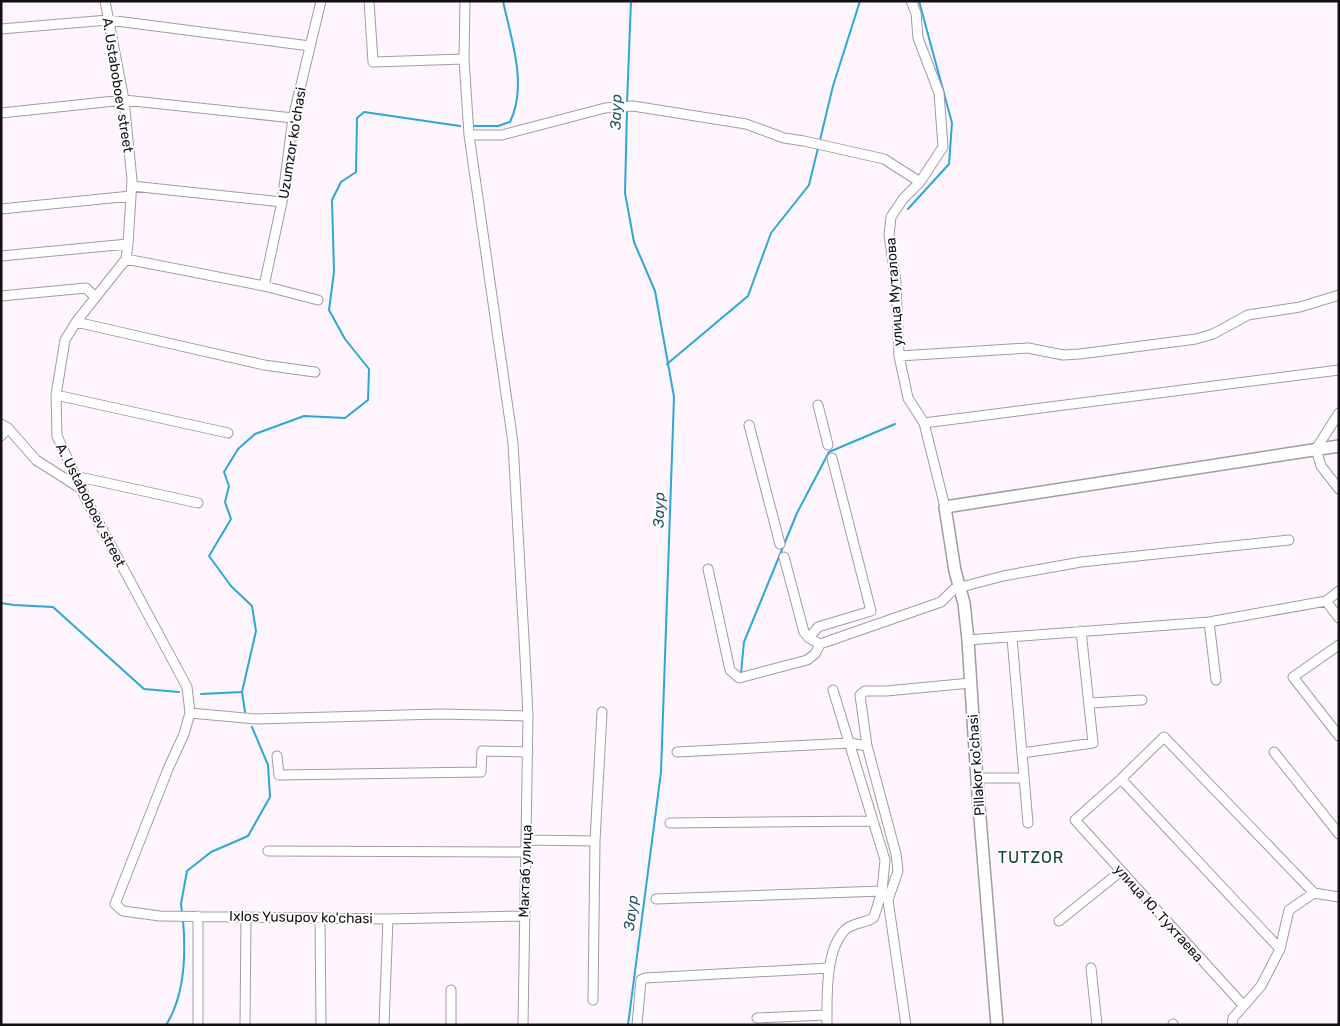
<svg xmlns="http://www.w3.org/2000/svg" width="1340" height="1026" font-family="Rubik,sans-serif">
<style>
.education{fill:#efebfd}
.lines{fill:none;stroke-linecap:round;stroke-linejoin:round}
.stream{stroke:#2ba7d8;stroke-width:2}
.street-casing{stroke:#a39ba4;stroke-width:11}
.secondary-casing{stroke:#a39ba4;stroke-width:14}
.street{stroke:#fff;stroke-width:9}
.secondary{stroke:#fff;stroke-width:11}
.labels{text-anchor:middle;stroke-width:4;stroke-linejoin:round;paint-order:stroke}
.street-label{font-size:14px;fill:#131013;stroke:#fff}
.water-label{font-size:15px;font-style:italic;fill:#225267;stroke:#fff}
.quarter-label{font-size:16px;letter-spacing:1px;fill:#124230;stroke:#fff}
</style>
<rect width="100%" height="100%" fill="#fef5fe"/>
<path class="education" d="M774,1021V1025H715Z"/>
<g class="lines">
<path class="stream" d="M627,104L631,1
M627,109L625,193L634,242L655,291L674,397L661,772L628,1025
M473,126H498L510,122C528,85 511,39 503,1
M820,140L833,86L860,1
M908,209L949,164L952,123L919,1
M667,364L748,296L771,233L809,185L818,148
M1,603L14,605L53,607L144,689L179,692
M741,673L744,642L797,513L829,452L895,424
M201,694L242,692
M245,712L242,692L256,631L252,606L231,586L209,556L231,519L225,502L229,486L224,472L238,449L255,434L304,416L345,418L368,400L369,369L345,339L329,310L334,272L332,200L341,182L356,172L357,118L364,112L460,126
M182,913L181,904L187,871L211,852L248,836L270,797L268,765L252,727
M166,1025C185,995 186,954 183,920"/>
<defs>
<path id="street" d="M105,1L124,100L132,180L128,244L126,259L76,322L65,340L56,395L57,436L86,499L187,687L190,713L184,734L168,769L115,904L123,911L160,916L388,919L384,1025
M369,1L373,62L464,59
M465,1L464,59L469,135L513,443L525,657L528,716L523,1025
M911,1L916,13L918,38L939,93L943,147L920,182L903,199L891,217L889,235L896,282L899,356L908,398L924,423L945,507
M1,29L108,20L310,46
M1,113L124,100L293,118
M469,135H502L605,108L633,106L746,124L784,138L804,141L884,159L920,182
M132,186L282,202
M1,209L131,196
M1,256L128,244
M126,259L264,286L318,300
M264,286L282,202L293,118L321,1
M1,296L86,288L95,297
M76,322L264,365L315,372
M899,356L1028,348L1063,355L1080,354L1196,339L1213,334L1248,315L1300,307L1339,295
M56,395L228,433
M818,405L828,445
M1339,413L1316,449L1321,466L1339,489
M924,423L1339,370
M1,424L8,428L36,460L80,488
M749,425L780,544
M1,436L8,428
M75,476L198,503
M708,569L730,670L739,678L807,660L815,654L820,644L809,638L804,632L784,557
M1326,601L1339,618
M1209,622L1216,680
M809,638L818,627L871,611L832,458
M1012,638L1028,823
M968,640L1209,622L1326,601L1339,591
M820,644L941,602L954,589L1003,576L1081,562L1289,540
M1339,645L1293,677L1339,736
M1090,703L1142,700
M190,713L256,719L440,714L528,716
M867,746L860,695L865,691H886L971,683
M677,752L850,743L867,746L896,854L898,871L888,900L906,1025
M1274,752L1339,834
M1022,753L1093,743L1081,631
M277,756L279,775L481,772L482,751L528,752
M976,778H1024
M1121,779L1280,949
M670,823L873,821
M527,840L595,841
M268,851L527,852
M656,899L882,891
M320,918L321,1025
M388,919L523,916
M1059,921L1121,871
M1091,968L1097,1025
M451,990V1025
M593,1000L595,841L602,712
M1243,1005L1075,820L1121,779L1164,737L1314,893
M757,1018L827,1015
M1173,1024V1025
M198,1025V916
M245,1025L246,917
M637,1025L641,980L645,978L829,968
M827,1025C827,998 825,950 845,930C853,922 866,924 874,917L882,891L885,860L833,690
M1232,1025L1233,1018L1261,986L1280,949L1289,910L1314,893L1339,897"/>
<path id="secondary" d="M997,1025L977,781L968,640L964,603L955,571L945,507L1339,446"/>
</defs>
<use href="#street" class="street-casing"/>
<use href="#secondary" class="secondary-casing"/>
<use href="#street" class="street"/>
<use href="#secondary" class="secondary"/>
</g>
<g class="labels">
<g class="street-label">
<text transform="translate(118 85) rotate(81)" y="5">A. Ustaboboev street</text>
<text transform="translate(292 143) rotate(-81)" y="5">Uzumzor ko'chasi</text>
<text transform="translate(894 292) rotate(-94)" y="5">улица Муталова</text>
<text transform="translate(91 505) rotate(63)" y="5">A. Ustaboboev street</text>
<text transform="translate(976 765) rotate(-94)" y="5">Pillakor ko'chasi</text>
<text transform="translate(525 871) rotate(-88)" y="5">Мактаб улица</text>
<text transform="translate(1159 913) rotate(48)" y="5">улица Ю. Тухтаева</text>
<text transform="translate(301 917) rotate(1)" y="5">Ixlos Yusupov ko'chasi</text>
</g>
<g class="water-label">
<text transform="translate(616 112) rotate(-88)" y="5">Заур</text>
<text transform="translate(659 510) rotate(-88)" y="5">Заур</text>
<text transform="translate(631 913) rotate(-83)" y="5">Заур</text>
</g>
<g class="quarter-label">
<text x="1031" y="863">TUTZOR</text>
</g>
</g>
<rect width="1340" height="1026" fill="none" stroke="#131013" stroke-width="5"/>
</svg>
